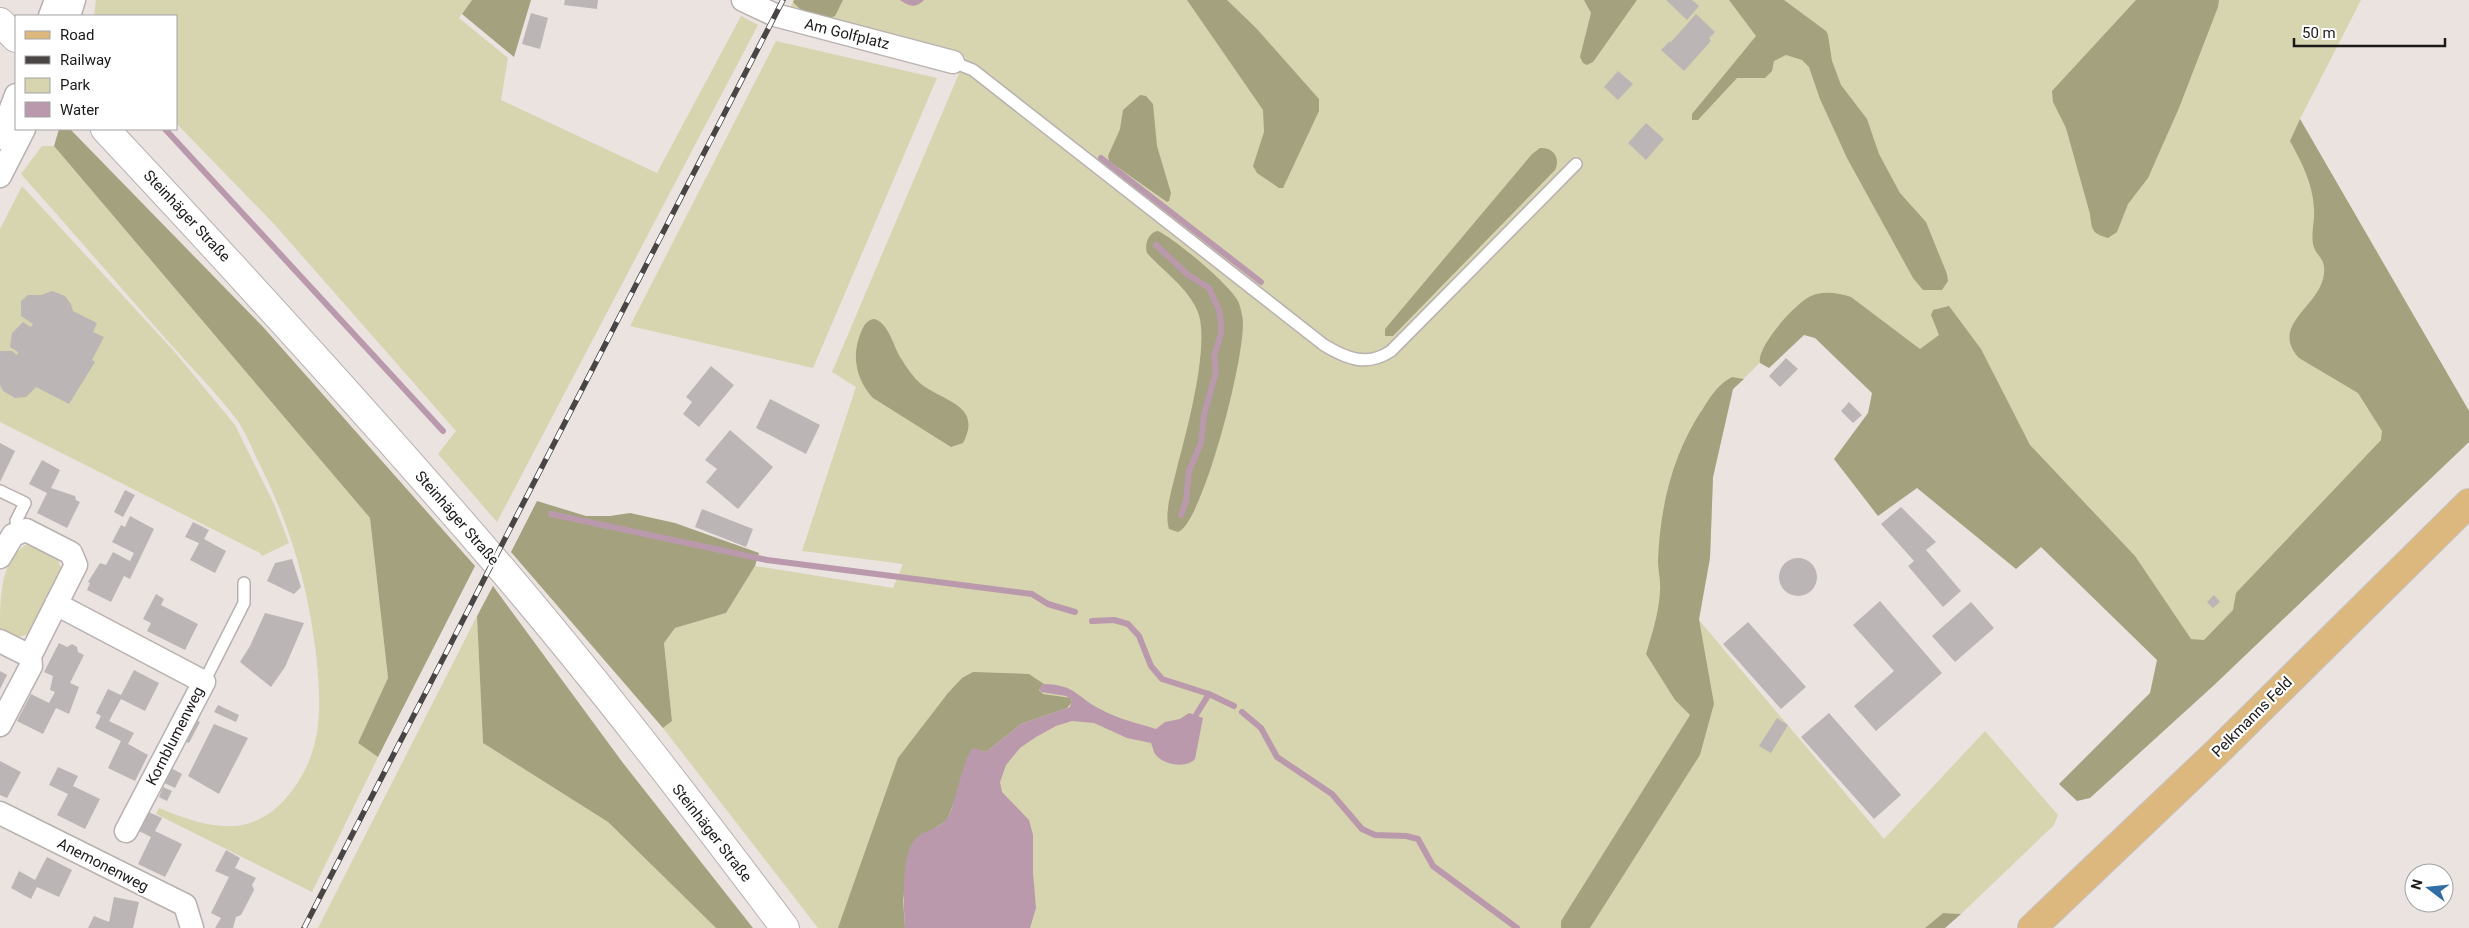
<svg xmlns="http://www.w3.org/2000/svg" width="2469" height="928" font-family="Roboto,sans-serif">
<style>
.green{fill:#d7d4b0}
.forest{fill:#a4a17e}
.water{fill:#ba99ad}
.lines{fill:none;stroke-linecap:round;stroke-linejoin:round}
.stream{stroke:#ba99ad;stroke-width:6}
.building{fill:#bcb5b5}
.service-casing{stroke:#b8b1af;stroke-width:14}
.minor-casing{stroke:#b8b1af;stroke-width:25}
.secondary-casing{stroke:#b8b1af;stroke-width:30}
.primary-casing{stroke:#c4c3c3;stroke-width:30}
.service{stroke:#fff;stroke-width:11}
.minor{stroke:#fff;stroke-width:22}
.secondary{stroke:#fff;stroke-width:28}
.primary{stroke:#ddb87e;stroke-width:28}
.rail-casing{stroke:#484544;stroke-width:5.5}
.rail{stroke:#fff;stroke-width:4;stroke-dasharray:11;stroke-linecap:butt}
.labels{text-anchor:middle;stroke-width:4.5;stroke-linejoin:round;paint-order:stroke}
.street-label{font-size:15px;fill:#1c1a19;stroke:#fff}
</style>
<rect width="100%" height="100%" fill="#eae3e0"/>
<path class="green" d="M96,0H472L459,18L508,58L501,100L657,173L741,16L758,25L497,522L438,454L456,431L275,225L176,123V16H94Z
M794,0H2361L2300,119L2469,411V442L2212,687L1853,312L1777,346L1733,389L1713,477L1710,558L1699,620L1884,839L1985,731L2058,815L2054,825L1961,914L1943,913L1925,928H1590L1700,755L1714,704L1675,700L1690,715L1561,921V928H818L663,728L672,721L664,643L675,628L726,613L755,566L893,588L903,564L802,551L856,387L832,372L966,57L790,8Z
M776,41L937,78L813,368L630,326Z
M42,146H54L370,518L388,678L358,743L378,757L312,892L156,814L159,808C212,830 256,841 294,788C324,747 321,702 316,654C308,584 289,522 257,459C251,446 245,431 237,420C215,391 189,365 165,338C117,283 69,228 21,174Z
M22,186L173,350L235,425L274,504L289,543L262,556L260,553L0,422V229Z
M29,543L57,558L63,573L32,633L15,638L0,630C0,598 0,558 29,543Z
M477,616L483,743L608,822L716,928H318Z"/>
<path class="forest" d="M472,0H531L514,57L462,14Z
M794,0H843L835,16C819,22 803,14 793,2Z
M1187,0H1227L1257,29L1319,99V111L1283,188H1279L1257,173L1253,166L1264,132L1263,110Z
M1584,0H1637L1593,62L1587,65L1583,63L1580,57L1591,13Z
M1729,0H1784L1826,31L1828,35L1832,61L1841,85L1867,119L1879,154L1900,193L1926,222L1947,274L1948,281L1942,290H1923L1913,278L1847,158L1820,99L1809,67L1802,60L1786,55L1774,61L1772,71L1765,78H1737L1698,120H1692V114L1756,36Z
M2136,0H2219L2218,7L2179,108L2148,178L2128,204L2117,232L2108,238C2092,233 2092,231 2090,214L2066,128L2053,102L2052,91Z
M1140,95L1146,96L1153,104L1157,146L1171,193L1169,201L1167,202L1109,161L1108,156L1120,129L1123,110Z
M2300,119L2469,411V442L2212,687L2090,798L2077,801L2059,784L2150,693L2157,660L2041,547L2016,569L1917,488L1878,516L1834,459L1868,413L1872,393L1815,338L1804,335L1769,368L1760,363C1756,347 1795,304 1809,297C1822,290 1838,293 1851,297L1920,349L1939,335L1931,315L1933,310L1949,306L1981,349L2030,445L2135,556L2191,639L2204,640L2233,610L2236,593L2381,440L2382,431L2358,393L2299,358C2270,326 2316,308 2323,279C2328,257 2316,258 2313,244C2311,233 2315,220 2314,209C2313,184 2302,163 2290,141Z
M59,129H70L264,328L475,566L378,757L358,743L388,678L370,518L54,146Z
M1540,148C1553,147 1561,158 1555,170L1393,336H1385V329L1532,154Z
M1158,231C1175,239 1229,284 1238,301C1240,305 1241,310 1242,315C1250,342 1203,524 1178,532L1169,529C1164,513 1172,489 1176,472C1185,437 1212,342 1197,310C1187,287 1163,271 1147,253C1144,244 1149,232 1158,231Z
M874,319C889,322 894,349 902,360C907,368 913,377 921,384C944,402 983,405 963,443L951,447L873,398C856,379 851,356 861,332C864,325 867,320 874,319Z
M1732,377L1744,379L1733,389L1713,477L1710,558L1699,619L1714,704L1700,755L1590,928H1561V921L1690,715L1675,700L1646,654C1652,634 1659,613 1660,591C1661,581 1658,571 1658,561C1660,506 1673,452 1704,407C1712,394 1719,384 1732,377Z
M537,501L586,516H610L630,513L675,523L759,553L755,566L726,613L675,628L664,643L672,721L663,728L511,552Z
M493,586L623,763L753,928H716L608,822L483,743L477,616Z
M973,672L1029,674L1044,684L1039,690L1043,694L1071,698L1072,702L1067,708L1021,724L986,752L979,750L964,768L961,784L947,820L929,832L905,887L903,900L905,928H838L898,758L948,693L962,678Z
M1943,913L1961,914L1945,928H1925Z"/>
<path class="water" d="M900,0H924C916,9 908,6 900,0Z
M1044,684C1077,685 1076,697 1100,709C1118,719 1137,723 1156,729L1165,722L1180,719L1189,713L1203,718L1195,759C1186,769 1163,765 1155,754C1153,751 1153,747 1151,743L1127,738L1094,723L1072,721L1056,726L1036,737L1020,748L1006,765L1000,782L1002,792L1029,820L1033,835V873L1036,908L1030,928H905C904,908 899,847 920,835C932,828 944,827 950,813C957,796 963,759 973,748L986,752L1021,724L1070,707L1072,700L1066,696L1041,692L1039,688Z"/>
<g class="lines">
<path class="stream" d="M165,129L443,431
M1101,158L1261,282
M1156,245L1187,274L1209,288L1219,310L1221,324V334L1214,356L1216,372L1204,415L1201,443L1189,471L1186,501L1181,515
M551,514L767,560L1032,594L1048,604L1075,612
M1092,621L1114,620L1128,624L1139,636L1151,666L1162,679L1209,694L1234,706
M1242,712L1261,728L1277,757L1332,794L1362,829L1375,835L1406,836L1418,839L1433,866L1517,928
M1196,715L1209,694"/>
</g>
<path class="building" d="M565,0H598L597,9L564,5Z
M1666,0H1692L1699,6L1687,20Z
M531,13L548,18L540,49L522,44Z
M1696,14L1715,32L1709,38L1711,41L1684,71L1661,50L1670,41L1671,42Z
M1618,71L1633,84L1618,100L1604,87Z
M1646,123L1664,139L1646,160L1628,143Z
M52,291L65,296L71,304L73,311L97,323L93,332L104,337L92,360L95,362L69,404L36,387L26,397L15,398L3,391L0,385V351H12L17,355L18,352L10,347L12,333L23,322L31,327L33,324L21,316V301L28,295H41Z
M1786,358L1798,369L1780,387L1769,376Z
M711,366L734,385L699,427L683,414L692,402L686,397Z
M770,399L820,425L806,454L756,428Z
M1849,402L1862,415L1853,423L1841,411Z
M730,430L773,467L738,509L706,482L717,469L705,460Z
M0,443L15,451L0,482Z
M42,460L60,470L51,488L75,496L76,500L80,502L67,528L37,513L47,493L29,484Z
M125,490L135,495L123,517L114,512Z
M1901,507L1936,542L1926,550L1961,591L1943,607L1908,566L1914,561L1881,524Z
M702,509L753,529L746,547L695,527Z
M130,516L154,529L130,579L124,576L111,602L87,590L90,583L88,582L100,563L106,565L113,552L130,561L134,553L112,542L121,525L125,527Z
M193,522L209,530L204,539L226,551L215,573L190,560L199,543L185,537Z
M1779 577a19 19 0 1 1 38 0a19 19 0 1 1-38 0Z
M292,559L301,587L294,594L267,581L275,563Z
M156,594L164,599L161,605L198,624L185,650L147,631L151,623L143,619Z
M2214,595L2220,602L2213,608L2207,602Z
M1880,601L1942,673L1876,731L1854,706L1894,671L1853,625Z
M1971,602L1994,628L1955,662L1932,636Z
M265,613L304,623L285,667L271,687L240,662L250,646Z
M1748,622L1806,687L1781,709L1723,644Z
M59,643L67,647L72,644L77,647L78,652L84,655L70,683L79,687L69,714L56,708L43,734L17,721L31,694L49,703L55,692L50,690L53,676L44,672Z
M134,670L159,683L145,711L121,699L109,721L134,733L128,744L148,755L135,781L108,768L121,741L95,728L101,716L96,713L108,689L121,695Z
M0,671L7,675L0,689Z
M218,705L239,715L236,722L214,712Z
M1829,713L1901,795L1874,819L1801,737Z
M1777,718L1788,725L1771,753L1759,746Z
M193,719L200,722L189,743L182,740Z
M214,724L248,738L219,794L188,776Z
M0,761L21,772L7,798L0,795Z
M167,766L182,774L175,788L160,781Z
M58,767L78,776L73,786L100,799L85,829L57,815L68,794L49,785Z
M163,787L172,791L167,801L159,797Z
M144,810L162,818L155,831L182,844L165,877L138,864L151,837L135,829Z
M226,850L240,858L235,868L256,878L252,885L254,890L241,915L236,917L233,928H215L221,918L211,913L229,877L215,871Z
M47,857L72,870L59,897L37,887L31,899L11,888L19,871L35,880Z
M114,897L139,902L133,928H88L94,916L109,922Z"/>
<g class="lines">
<defs>
<path id="service" d="M953,62L973,70L1324,345C1347,359 1367,367 1391,351L1576,164
M0,491L25,503L16,521L18,532
M204,682L244,603V583"/>
<path id="minor" d="M743,0L775,15L953,62
M50,16L56,0
M69,16L74,0
M0,138L16,95
M0,176L24,129
M0,557L13,535L26,530L71,553L76,565L30,656L0,641
M56,604L204,682L126,831
M0,725L31,666L30,656
M0,813L185,905L192,928"/>
<path id="secondary" d="M0,22L16,38
M105,129C237,270 368,413 494,560C596,679 691,803 785,928"/>
<path id="primary" d="M2032,928L2216,753L2469,503"/>
</defs>
<use href="#service" class="service-casing"/>
<use href="#minor" class="minor-casing"/>
<use href="#secondary" class="secondary-casing"/>
<use href="#primary" class="primary-casing"/>
<use href="#service" class="service"/>
<use href="#minor" class="minor"/>
<use href="#secondary" class="secondary"/>
<use href="#primary" class="primary"/>
<defs>
<path id="rail" d="M304,928L783,0"/>
</defs>
<use href="#rail" class="rail-casing"/>
<use href="#rail" class="rail"/>
</g>
<g class="labels">
<g class="street-label">
<text transform="translate(847 34) rotate(14)" y="5">Am Golfplatz</text>
<text transform="translate(187 216) rotate(47)" y="5">Steinhäger Straße</text>
<text transform="translate(457 518) rotate(49)" y="5">Steinhäger Straße</text>
<text transform="translate(2252 717) rotate(-45)" y="5">Pelkmanns Feld</text>
<text transform="translate(175 736) rotate(-63)" y="5">Kornblumenweg</text>
<text transform="translate(712 833) rotate(52)" y="5">Steinhäger Straße</text>
<text transform="translate(103 865) rotate(27)" y="5">Anemonenweg</text>
</g>
</g>
<rect x="15" y="15" width="162" height="115" fill="#ffffff" stroke="#a4a3a3"/>
<rect x="25" y="31" width="25" height="8" fill="#ddb87e" stroke="#a4a3a3"/>
<text x="60" y="40" font-size="15" fill="#1c1a19">Road</text>
<rect x="25" y="56" width="25" height="8" fill="#484544" stroke="#a4a3a3"/>
<text x="60" y="65" font-size="15" fill="#1c1a19">Railway</text>
<rect x="25" y="78" width="25" height="15" fill="#d7d4b0" stroke="#a4a3a3"/>
<text x="60" y="90" font-size="15" fill="#1c1a19">Park</text>
<rect x="25" y="102" width="25" height="15" fill="#ba99ad" stroke="#a4a3a3"/>
<text x="60" y="115" font-size="15" fill="#1c1a19">Water</text>
<g transform="translate(2429 888) rotate(286)"><circle r="24" fill="#ffffff" stroke="#a4a3a3"/>
<path d="M0-4L9 19L0 12L-9 19Z" fill="#2f6da4"/>
<text y="-8" font-size="14" font-weight="bold" text-anchor="middle" fill="#1c1a19">N</text>
</g>
<path d="M2294 38v8h151v-8" fill="none" stroke="#1c1a19" stroke-width="2.5"/>
<text x="2302" y="38" font-size="15" fill="#1c1a19" stroke="#ffffff" stroke-width="4" paint-order="stroke">50 m</text>
</svg>
